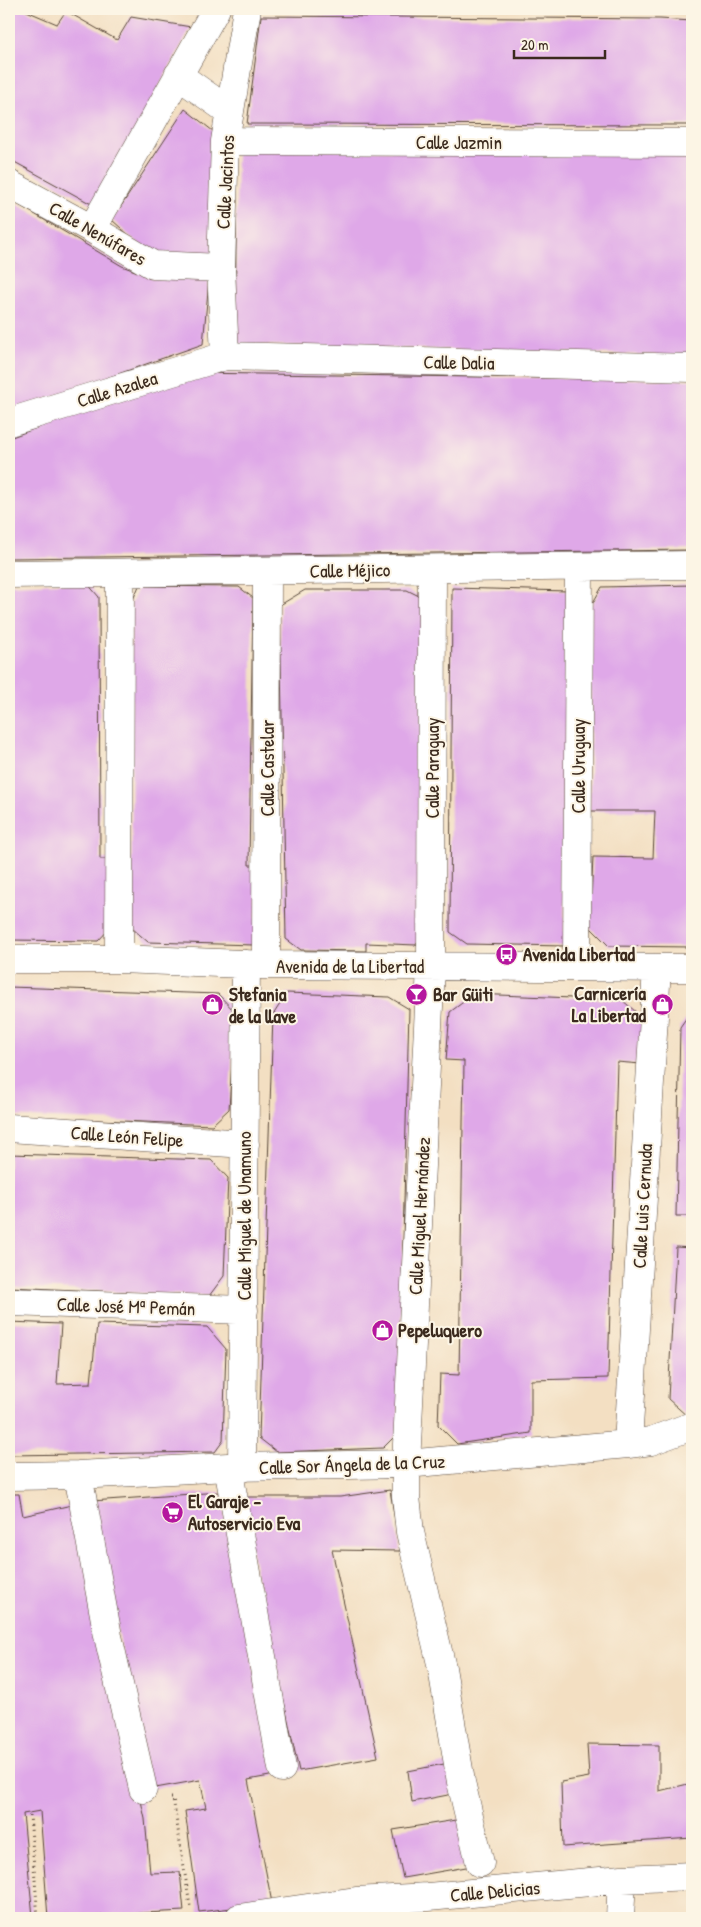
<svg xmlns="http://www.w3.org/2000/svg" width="701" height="1927" font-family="'Patrick Hand',sans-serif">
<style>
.building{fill:#dfa8e8}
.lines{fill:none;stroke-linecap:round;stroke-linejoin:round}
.minor-casing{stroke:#574537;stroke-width:29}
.path{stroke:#574537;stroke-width:3;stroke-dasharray:1 4;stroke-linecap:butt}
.minor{stroke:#fff;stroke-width:28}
.labels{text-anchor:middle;stroke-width:4;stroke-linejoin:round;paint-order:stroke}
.street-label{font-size:19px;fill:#3b2a1e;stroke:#fcf5e5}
.poi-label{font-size:19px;font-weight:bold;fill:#3b2a1e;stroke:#fcf5e5;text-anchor:start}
</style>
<rect width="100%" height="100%" fill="#fcf5e5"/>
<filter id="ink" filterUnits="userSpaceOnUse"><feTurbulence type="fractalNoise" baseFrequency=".02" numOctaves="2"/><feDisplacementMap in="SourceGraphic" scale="10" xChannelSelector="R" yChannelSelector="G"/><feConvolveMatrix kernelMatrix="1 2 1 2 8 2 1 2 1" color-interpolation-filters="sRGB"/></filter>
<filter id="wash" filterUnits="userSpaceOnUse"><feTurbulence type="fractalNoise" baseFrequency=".0096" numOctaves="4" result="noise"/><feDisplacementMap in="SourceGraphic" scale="20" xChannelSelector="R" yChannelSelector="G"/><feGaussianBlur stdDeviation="1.12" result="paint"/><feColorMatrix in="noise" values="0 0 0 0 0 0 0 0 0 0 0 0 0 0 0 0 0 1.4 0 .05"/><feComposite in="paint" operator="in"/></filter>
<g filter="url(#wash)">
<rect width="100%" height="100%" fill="#f3dfc2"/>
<g id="blocks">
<path class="building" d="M9,9H22L57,24L66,11L117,40L131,17L191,27L95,206L9,159Z
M261,16L660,19L692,21V125L247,124Z
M185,109L218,135L212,254H150L112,220Z
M237,149L692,154V356L235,344Z
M9,199L122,266L153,278L209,280L203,344L27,406L9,407Z
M190,373L692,380V550L9,558V438Z
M86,582L99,597L100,859H109L111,927L98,941L9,940V585Z
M692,585V947L609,946L590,927L593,857L653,858L655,811H590L591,606L602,587Z
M139,586L239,587L253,598L249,865H260L254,945L148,942L132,928L131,604Z
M452,588L568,591L564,946L467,944L450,932Z
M305,590H407L423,598L427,926L416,945L366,943V951L301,950L286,939L280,605Z
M9,987L218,994L235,1012L229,1109L212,1125L9,1116Z
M287,993L389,997L409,1009L398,1433L383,1448L277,1452L259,1438L273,1015Z
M474,994L622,1000L642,1017L641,1064L617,1062L608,1378L531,1380V1433L457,1444L438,1425L440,1374L459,1375L464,1061L446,1060L450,1012Z
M692,1010V1216H676L680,1027Z
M9,1154L211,1160L228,1178L224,1276L209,1296L9,1287Z
M676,1247L692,1248V1416L688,1417L668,1399Z
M9,1322L61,1324L57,1384L91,1383L97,1324L207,1327L226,1349L223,1441L215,1452L9,1455Z
M390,1490L400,1551L332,1550L378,1757L299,1771L240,1497H340Z
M220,1492L275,1775L248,1780L272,1903L199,1912L185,1811L206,1808L200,1780L150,1789L92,1501Z
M9,1494H19L23,1516L76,1504L145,1819L150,1873L180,1872L184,1911L48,1918L40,1811L23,1814L33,1917L9,1918Z
M587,1744L659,1745V1791L692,1783V1838L563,1847L561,1782L589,1777Z
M449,1763L453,1794L412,1802L408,1771Z
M462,1819L472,1866L403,1878L393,1830Z"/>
</g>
</g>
<g filter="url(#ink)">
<use href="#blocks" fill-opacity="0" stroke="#574537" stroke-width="1"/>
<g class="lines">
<defs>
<path id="minor" d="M178,75L230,112
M225,141L692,143
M9,184L92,229L153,265L221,268
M92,229L216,9
M225,356L221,268L225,141L247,9
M9,422L225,356L692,368
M432,569L431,967L406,1464V1497L410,1532L442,1668L461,1782L480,1863
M9,574L692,565
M9,959H119L266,965L692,968
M119,959L120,573
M266,965L267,571
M577,966L579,567
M9,1128L245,1144
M9,1302L244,1310
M628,1444L657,968
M228,1467L282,1768
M242,1468L246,964
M78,1475L108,1636L143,1789
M9,1476L78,1475L228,1467L406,1464L628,1444L651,1441L692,1426
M239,1918L356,1901L428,1897L622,1879L692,1876
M620,1918L622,1879"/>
</defs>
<use href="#minor" class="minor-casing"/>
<path class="path" d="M171,1798H173L190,1906
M30,1815L38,1918"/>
<use href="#minor" class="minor"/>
</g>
</g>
<defs>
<symbol id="bus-disc" viewBox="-11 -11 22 22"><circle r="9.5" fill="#b5179e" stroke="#fcf5e5"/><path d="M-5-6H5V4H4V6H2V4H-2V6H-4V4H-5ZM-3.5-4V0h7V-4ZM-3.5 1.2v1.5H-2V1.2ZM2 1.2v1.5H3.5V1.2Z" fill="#fff"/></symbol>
<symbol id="bar-disc" viewBox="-11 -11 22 22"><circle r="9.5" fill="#b5179e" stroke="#fcf5e5"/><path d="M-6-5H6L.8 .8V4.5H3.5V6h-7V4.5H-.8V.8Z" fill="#fff"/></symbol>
<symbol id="shop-disc" viewBox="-11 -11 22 22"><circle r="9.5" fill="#b5179e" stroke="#fcf5e5"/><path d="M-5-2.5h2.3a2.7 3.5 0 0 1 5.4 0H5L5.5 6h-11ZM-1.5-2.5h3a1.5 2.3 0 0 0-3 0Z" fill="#fff"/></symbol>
<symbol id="supermarket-disc" viewBox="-11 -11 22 22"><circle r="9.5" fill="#b5179e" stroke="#fcf5e5"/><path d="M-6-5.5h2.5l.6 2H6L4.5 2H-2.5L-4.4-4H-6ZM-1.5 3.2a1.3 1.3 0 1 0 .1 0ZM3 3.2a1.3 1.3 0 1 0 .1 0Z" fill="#fff"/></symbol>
</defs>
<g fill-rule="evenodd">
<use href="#bus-disc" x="494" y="942" width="25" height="25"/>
<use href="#bar-disc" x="404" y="982" width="25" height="25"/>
<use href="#shop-disc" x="650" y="992" width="25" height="25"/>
<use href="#shop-disc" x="200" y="992" width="25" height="25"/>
<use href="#shop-disc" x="370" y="1318" width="25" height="25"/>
<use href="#supermarket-disc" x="160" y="1500" width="25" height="25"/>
</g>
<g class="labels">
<g class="street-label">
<text x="459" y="149">Calle Jazmin</text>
<text transform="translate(225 182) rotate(-87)" y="7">Calle Jacintos</text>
<text transform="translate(98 233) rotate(30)" y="7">Calle Nenúfares</text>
<text transform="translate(459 362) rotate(1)" y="7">Calle Dalia</text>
<text transform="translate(117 389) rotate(-17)" y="7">Calle Azalea</text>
<text transform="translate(350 570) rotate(-1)" y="7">Calle Méjico</text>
<text transform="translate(578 766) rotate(-90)" y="7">Calle Uruguay</text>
<text transform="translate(267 768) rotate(-90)" y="7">Calle Castelar</text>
<text transform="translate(432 768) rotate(-90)" y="7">Calle Paraguay</text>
<text x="350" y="973">Avenida de la Libertad</text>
<text transform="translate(127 1136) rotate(4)" y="7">Calle León Felipe</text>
<text transform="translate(642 1206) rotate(-87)" y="7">Calle Luis Cernuda</text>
<text transform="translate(244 1216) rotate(-90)" y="7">Calle Miguel de Unamuno</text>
<text transform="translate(419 1216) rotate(-87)" y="7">Calle Miguel Hernández</text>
<text transform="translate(126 1306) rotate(2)" y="7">Calle José Mª Pemán</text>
<text transform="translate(352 1464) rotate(-2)" y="7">Calle Sor Ángela de la Cruz</text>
<text transform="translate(495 1891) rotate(-5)" y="7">Calle Delicias</text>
</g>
<g class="poi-label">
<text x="523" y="961">Avenida Libertad</text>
<text x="646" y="1000" text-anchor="end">Carnicería<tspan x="646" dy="22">La Libertad</tspan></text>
<text x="229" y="1001">Stefania<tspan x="229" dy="22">de la llave</tspan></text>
<text x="433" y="1001">Bar Güiti</text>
<text x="398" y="1337">Pepeluquero</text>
<text x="188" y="1508">El Garaje -<tspan x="188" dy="22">Autoservicio Eva</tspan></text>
</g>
</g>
<rect width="701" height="1927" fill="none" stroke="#fcf5e5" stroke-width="30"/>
<path d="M514 50v8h91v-8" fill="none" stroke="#3b2a1e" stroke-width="2.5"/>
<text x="521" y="50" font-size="15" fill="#3b2a1e" stroke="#fcf5e5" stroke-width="4" paint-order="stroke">20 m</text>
</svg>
